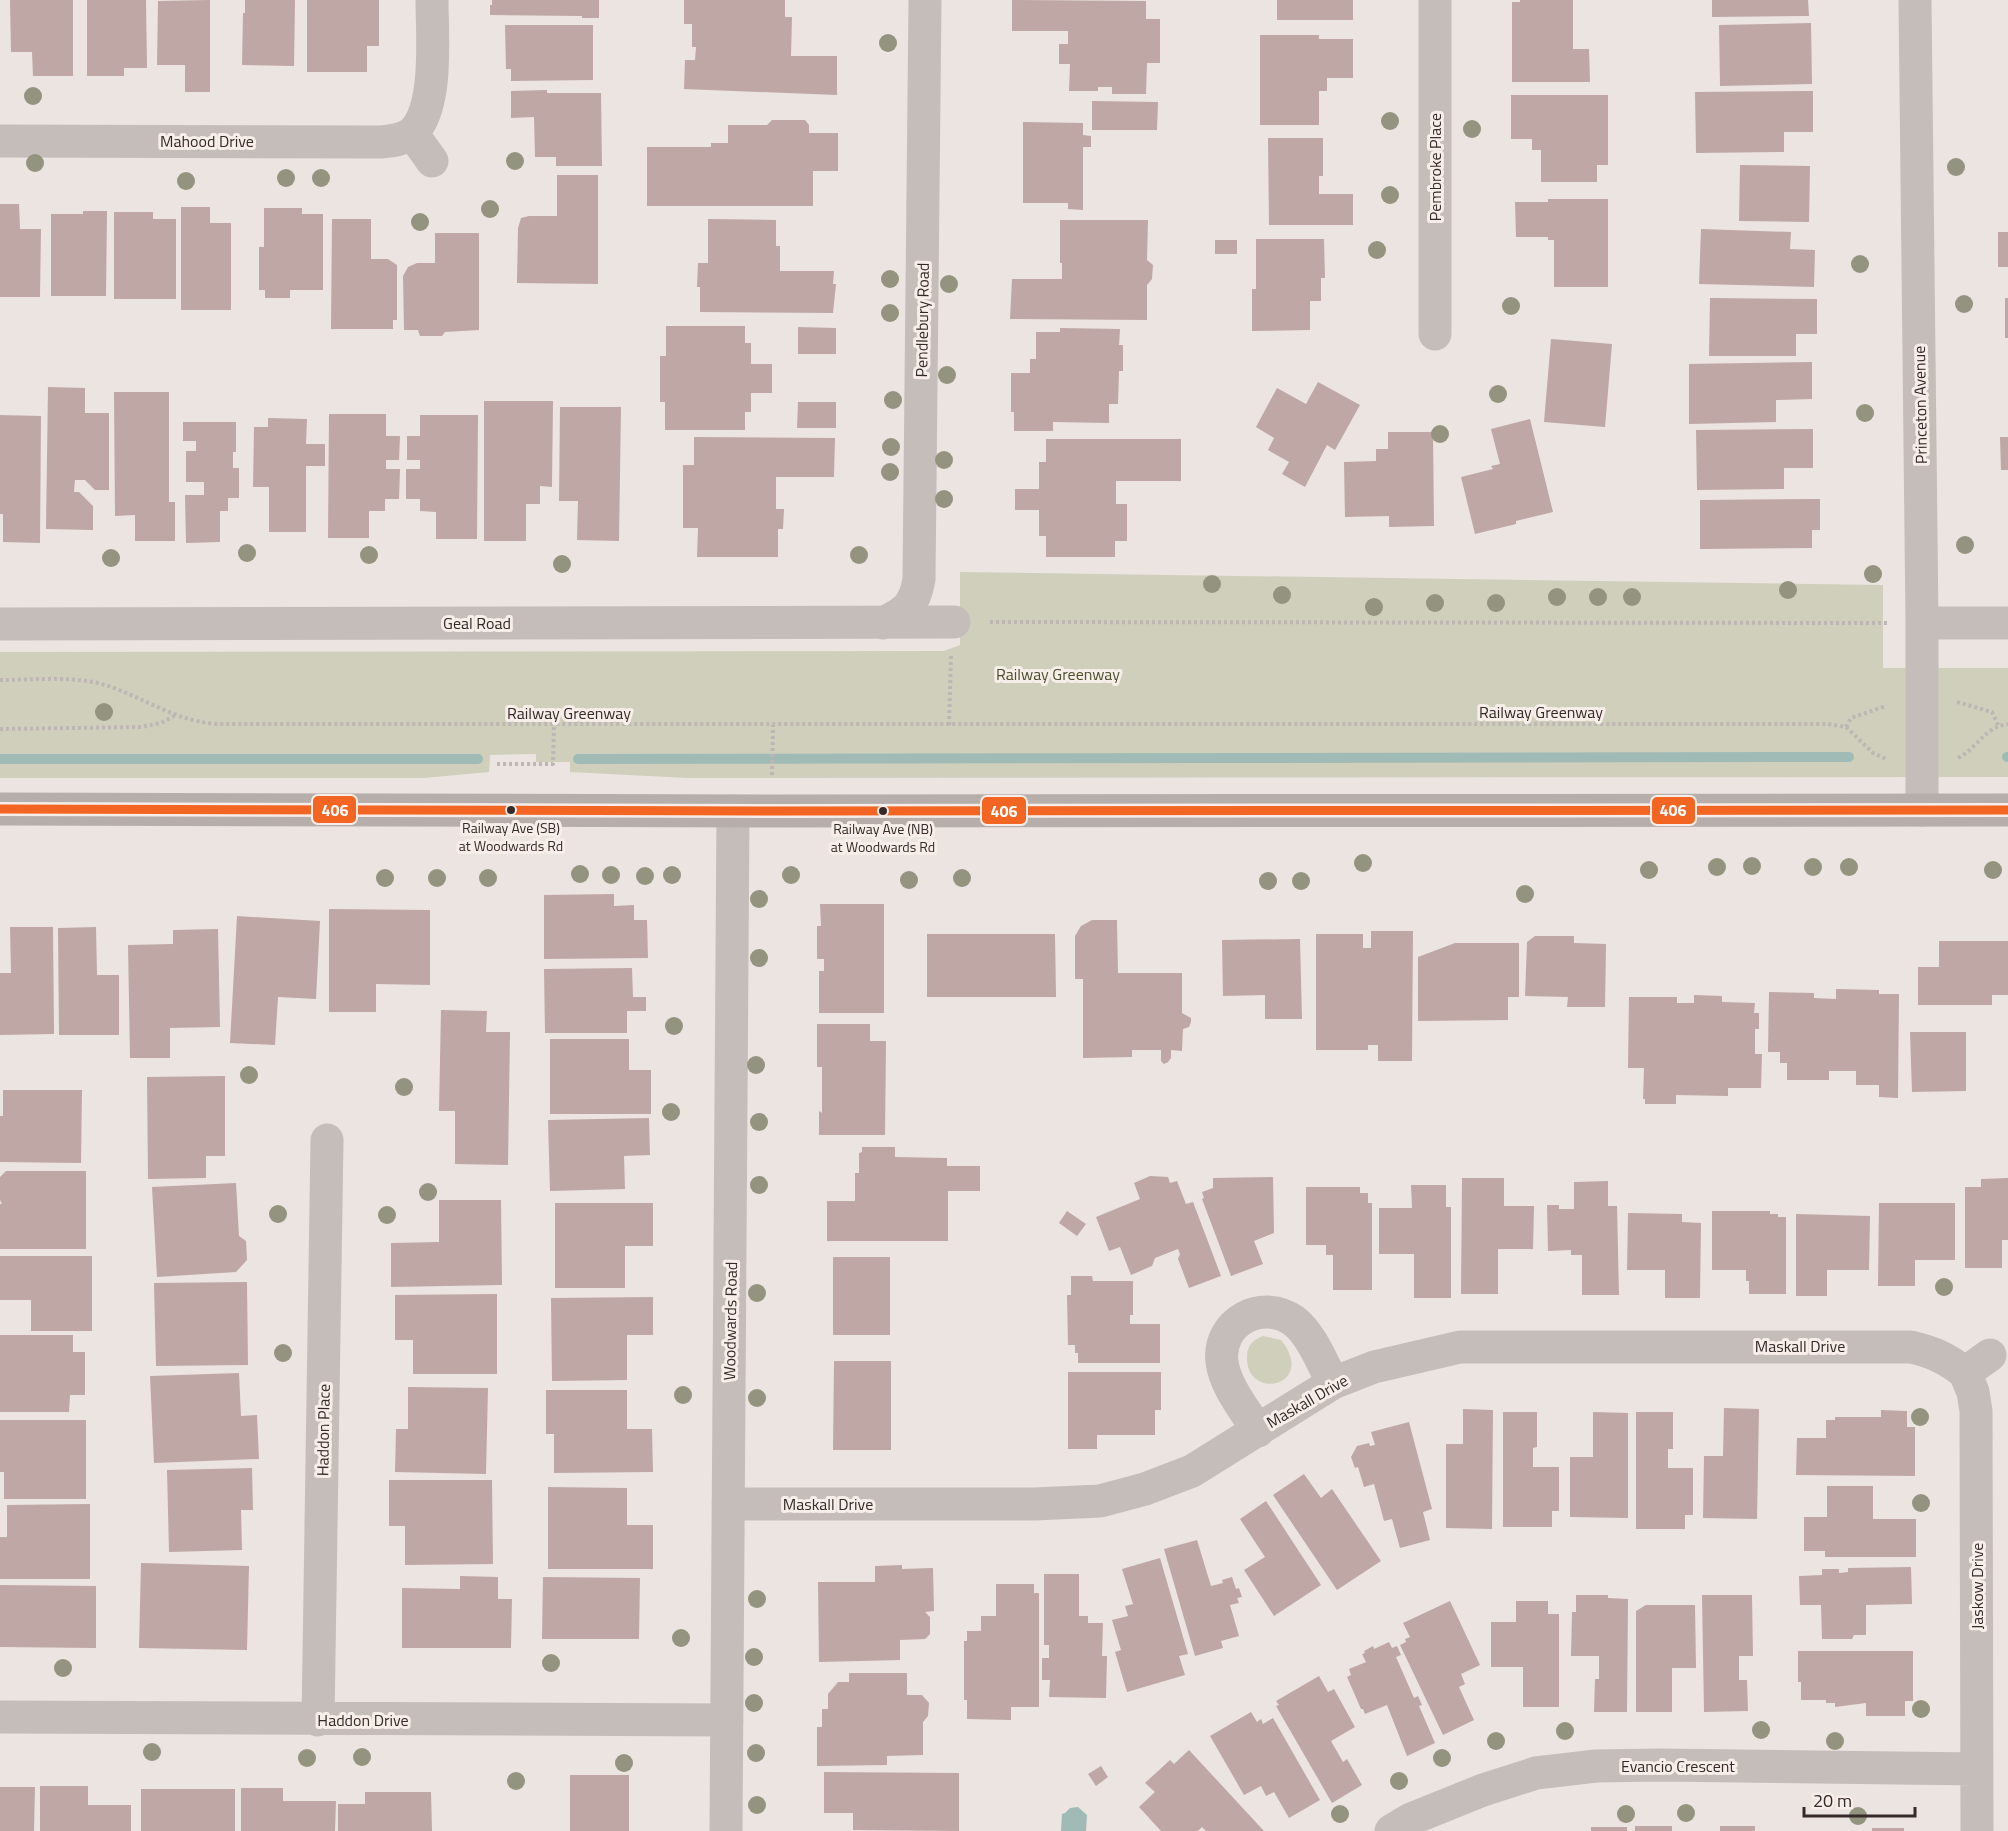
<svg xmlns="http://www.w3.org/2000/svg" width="2008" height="1831" font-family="'Titillium Web',sans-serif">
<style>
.green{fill:#d0cfbc}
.water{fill:#a0bbb6}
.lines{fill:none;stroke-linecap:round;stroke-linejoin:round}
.stream{stroke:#a0bbb6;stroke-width:10}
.building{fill:#bea7a4}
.path{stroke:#bdb6b3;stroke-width:4;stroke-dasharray:3 3;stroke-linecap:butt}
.minor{stroke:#c5bdba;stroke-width:33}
.secondary{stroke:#b6aeab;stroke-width:33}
.bus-1-casing{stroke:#f8eee9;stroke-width:14}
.bus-1{stroke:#f26522;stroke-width:9}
.tree{fill:#93937f}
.bus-dot{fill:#352a29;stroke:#f8eee9;stroke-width:2}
.labels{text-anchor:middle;stroke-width:6;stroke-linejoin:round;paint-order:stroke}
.bus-label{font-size:14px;fill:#352a29;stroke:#f8eee9}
.street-label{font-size:16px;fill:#352a29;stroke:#f8eee9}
.park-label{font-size:16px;fill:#4b512f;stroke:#f8eee9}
.line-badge{stroke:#f8eee9;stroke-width:2}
.badge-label{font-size:16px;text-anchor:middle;font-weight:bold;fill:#fff}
</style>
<rect width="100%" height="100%" fill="#ece4e1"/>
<path class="green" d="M960,572L1883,585V668H2008V777L687,778L570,772V762H536V754L490,755L489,772L424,778H0V652L944,651L960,645Z
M1263,1336L1281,1340C1318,1386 1246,1402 1247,1357C1247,1345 1253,1340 1263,1336Z"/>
<path class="water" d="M1078,1807L1087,1815L1086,1831H1061L1062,1814L1065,1813L1070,1808Z"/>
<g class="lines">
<path class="stream" d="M2007,757H2008
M0,759H478
M578,759L1849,757"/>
</g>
<path class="building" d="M10,0H73V76H33L32,52H11Z
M87,0H146L147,68H124V76H87Z
M210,0V92H185V65H157L158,1Z
M245,0H295L294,66L242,65L243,13H245Z
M307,0H379V46H367V72H307Z
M492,0H599V18H582V16L490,15V5H492Z
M684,0H785V17H792L791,56H837V95L684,89L685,60H695L696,47H692V24H684Z
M1012,0L1146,1V19H1160V63H1147L1146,94H1112V87H1098V91H1069L1070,64H1059V44H1068V31H1012Z
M1277,0H1353V20H1277Z
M1520,0H1573V49H1589L1590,82H1512V2H1520Z
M1712,0H1808L1809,16L1712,17Z
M1811,23L1812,84L1720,86L1719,25Z
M505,25H593V80L511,81V69H506Z
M1260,35H1319V39H1353V78H1327V91H1319V125H1260Z
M547,90V93H601L602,166H556V157H535L534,117L511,118V91Z
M1813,91V132H1784V152L1696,153L1695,92Z
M1511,95H1608V165H1597V182H1541V150H1532V139H1511Z
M1092,101L1158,102L1157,130H1092Z
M772,120H805L809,125V133H838V171H813V206H647V147H711V143H728V125H767Z
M1023,122L1083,123V135L1091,136V147H1083V210L1068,209V203H1023Z
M1268,138H1323V176H1319V194H1353V225H1269Z
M1740,165L1810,166L1809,222L1739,221Z
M557,175H598V284L517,283L518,228L521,218L529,216H557Z
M1548,199H1608V287H1554V240H1548V237H1516L1515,202H1548Z
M0,204H19L20,229H41L40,297H0Z
M181,207H210V223H231V310H181Z
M264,208H302V214H323V290H290V298H265V290H259V247H264Z
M83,211H107L106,296H51V214H83Z
M114,212H153V219H176V299H114Z
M332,219H371V259H388L397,265V320H393V329H331Z
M708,219L776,220V246H780V271H834L833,284H836L833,313L700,312V287H697L698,263H708Z
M1060,220H1148L1147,260L1153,265L1152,279L1147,285V320L1010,319L1012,279H1062V263H1060Z
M1701,229L1791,232L1790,249L1815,250L1814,287L1699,284Z
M1998,232H2008V267H1998Z
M435,233H479V330L445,332L442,336H420L418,330H404L403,276L408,267L417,263H435Z
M1256,239H1324L1325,278H1321V301H1310V330L1252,331V289H1256Z
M1215,240H1237V254H1215Z
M1710,298L1817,299V334H1796V356H1709Z
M2005,298H2008V338H2005Z
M666,326H745V343H751V364H772V393H751V412H745V430H665V402H660V356H666Z
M798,327L836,328V354H798Z
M1060,328L1120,329L1119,345H1123V371H1119L1118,404H1109V423L1053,422V431H1014V412H1011V373H1030V359H1036V332H1060Z
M1551,339L1612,344L1605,427L1544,422Z
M1812,362V399L1776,400V422L1689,424V364Z
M1318,382L1360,405L1335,450L1327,445L1305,487L1282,474L1289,462L1268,450L1274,438L1256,427L1277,388L1306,404Z
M48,387L85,388V413H109V490H95L85,480H75L74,492H79L93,506V530L46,529Z
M114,392H169V502H175V541H135V515L115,516Z
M484,401H553L552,487L540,486V504H526V541H484Z
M798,402H836V428H797Z
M560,407H621L619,541L577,540L578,501H559Z
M329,414H386V436H400L399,460H386V469H400L399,499H385V511H369V538H328Z
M0,415L41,416L40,543L3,542V514H0Z
M420,415H478L477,539H436V512L420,511V499H406V469H420V460H407V436H420Z
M268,418L307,419L306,444H325V466H306V532H269V487H253L254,427H268Z
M1530,419L1553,512L1516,521V524L1475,534L1461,477L1493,469L1491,466L1500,464L1491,429Z
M183,422H236V452H233V468H239V498H228V511H220V542L186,543L185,495H204V482H186V451H196V441H183Z
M1813,429V468H1784V489L1697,490L1696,430Z
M1388,432H1433L1434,526L1389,527V516L1345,517L1344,462L1376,461V449H1388Z
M694,437L835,438L834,477H776V509H784L783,529H778V557H697L698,528H683V465H694Z
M2000,437H2008V470H2001Z
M1046,439H1181V481H1116V504H1127V541H1115V557H1046V536H1039V510H1015V489H1039V462H1046Z
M1820,499V530H1812V548L1700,549V500Z
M614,894V906L634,905V920H647L648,958L544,959V895Z
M820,904H884V1013H819V971H824V959H817V926H821Z
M329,909L430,910V985L376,984V1012H329Z
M237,916L320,921L316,999L278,997L275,1045L230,1043Z
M1092,920H1117L1118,973H1182V1013L1191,1018V1022L1189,1027L1183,1029L1182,1051L1171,1050V1058L1168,1062L1164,1064L1161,1061V1050H1132V1057L1083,1058V979H1075V936L1081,926Z
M10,927H53L54,1034L0,1035V973H11Z
M96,927L97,975H119V1035H59L58,928Z
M218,929L220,1027L170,1028V1058H130L128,945L173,944V930Z
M1371,931H1413L1412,1061H1378V1045H1368V1050H1316V934H1363V948H1371Z
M927,934H1055L1056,997H927Z
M1535,936H1574V943L1606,944L1605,1007H1567L1568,997L1525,996L1527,942Z
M1300,939L1302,1019H1265V995L1223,996L1222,940Z
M1939,941H2008V995H1992V1005H1918V967H1939Z
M1455,943H1519V997H1508V1020L1418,1021V957Z
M632,968L633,997H646V1011H627V1033H545L544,969Z
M1836,989L1879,990V994H1899L1898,1098L1879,1097V1085H1856V1071H1829V1080H1787V1063H1780V1052H1768L1769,992L1814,993V998L1836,999Z
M1694,995L1722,996V1002L1755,1003L1754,1013H1759V1029H1755V1054H1762L1761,1088H1728V1096L1676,1095V1104H1645V1099H1643L1644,1068H1628L1629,997H1677V1003H1694Z
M441,1010L487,1011L486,1032H510L508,1165L455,1164V1111H439Z
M817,1024H870V1041H886L885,1135H819V1111L822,1113V1067H817Z
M1910,1032H1966V1091L1912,1092Z
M550,1039H629V1070H651V1114H550Z
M225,1076V1156H206V1178L148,1179L147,1077Z
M3,1090H82L81,1163L0,1162V1116H3Z
M649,1118L650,1155L624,1156L625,1189L550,1191L548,1120Z
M862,1147H895V1157L947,1158V1166H980V1191H948V1241H827V1201H855V1173H859V1153L862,1152Z
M6,1171H86V1249H0V1204H2L0,1200V1177Z
M1150,1176L1168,1177L1170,1183L1177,1181L1186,1204L1193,1202L1221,1276L1189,1288L1178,1259L1180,1254L1178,1249L1155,1258L1152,1266L1131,1275L1120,1247L1109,1251L1096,1217L1140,1199L1134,1183Z
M1273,1177L1274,1233L1254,1241L1263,1264L1231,1276L1202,1199L1204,1198L1202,1192L1213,1188V1178Z
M1462,1178H1504V1206H1534L1533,1249H1498V1294H1461Z
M2008,1178V1240H2002V1268H1965V1187H1981V1179Z
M1608,1181V1206H1617L1619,1295H1582V1255H1571V1250L1548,1251L1547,1205H1559V1209H1574V1182Z
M236,1183L239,1236L246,1241L247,1260L236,1272L157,1277L152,1187Z
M1411,1185H1446V1207H1451V1298H1414V1254H1379V1208H1412Z
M1306,1187H1360V1193H1368V1203H1372V1290H1333V1255H1326V1245H1306Z
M439,1200H501L502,1285L391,1287V1243L439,1242Z
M555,1203H653V1246H625V1288H555Z
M1879,1203H1955V1260H1915V1286H1878Z
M1067,1211L1086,1224L1077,1236L1059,1223Z
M1712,1211H1770V1214H1778V1217H1786V1294H1749V1281H1746V1270H1712Z
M1628,1213L1682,1214V1222L1701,1223L1700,1298H1665V1270H1627Z
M1796,1214L1870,1216L1869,1270H1827V1296H1796Z
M0,1256H92V1331H31V1300H0Z
M833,1257H890V1335H833Z
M1071,1276H1092L1093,1281H1133V1315H1130V1324H1160V1363H1078V1353H1075V1345H1068L1067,1295H1071Z
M247,1282L248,1365L156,1366L154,1283Z
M497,1294V1374H413V1340H395V1295Z
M653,1297V1335H627V1380L552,1381L551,1298Z
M0,1335H73V1352H85V1395H70L69,1412H0Z
M834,1361H891V1450H833Z
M1068,1372H1161V1410H1155V1435H1097V1449H1068Z
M239,1373L241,1416L257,1415L259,1459L154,1463L150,1376Z
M408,1387L488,1388L486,1474L395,1472L396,1429H408Z
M546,1390H627V1429H652L653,1472L554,1473V1434H546Z
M1724,1408L1759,1409L1757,1519L1703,1518L1704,1456H1723Z
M1463,1409L1493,1410L1492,1529L1446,1528V1444H1463Z
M1881,1410L1907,1411V1427H1915V1476L1796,1475L1797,1438H1826V1420H1835V1417H1881Z
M1503,1412H1537V1447L1533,1448V1467H1559V1511H1552V1527H1503Z
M1593,1412L1628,1413V1518L1570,1517V1457H1593Z
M1636,1412H1673V1449H1668V1468H1693V1515H1685V1529H1636Z
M0,1420H86V1499H4V1472H0Z
M1409,1422L1432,1509L1423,1512L1430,1540L1400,1548L1392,1519L1384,1521L1374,1484L1364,1487L1358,1467L1355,1468L1351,1457L1357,1446L1369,1443L1370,1446L1375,1445L1371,1432Z
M252,1468L253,1510H241L242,1550L169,1552L167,1470Z
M1304,1474L1321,1498L1332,1489L1381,1561L1337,1590L1273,1495Z
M389,1480H492L493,1564L405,1565V1526H389Z
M1827,1486H1873V1519H1916V1557H1825V1551H1804V1517H1827Z
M548,1487L627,1488V1525H653V1569H548Z
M1266,1501L1321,1585L1274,1616L1244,1570L1265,1557L1240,1519Z
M90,1504V1579H0V1537H7V1505Z
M1197,1540L1211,1586L1223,1583L1222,1580L1232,1577L1236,1589L1239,1588L1242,1597L1237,1598L1239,1603L1230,1605L1239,1636L1221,1641L1223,1648L1195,1656L1164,1549Z
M1160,1558L1188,1654L1179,1656L1185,1675L1127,1692L1115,1652L1121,1650L1112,1620L1128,1616L1125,1606L1133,1604L1122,1569Z
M141,1563L249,1566L247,1650L139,1648Z
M902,1565V1569L933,1568L934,1611L925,1612L930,1617V1634L925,1639L900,1640V1660L819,1662L818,1582H875V1566Z
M1911,1567L1912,1604L1866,1605V1635H1854L1852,1639H1822L1821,1605H1800L1799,1576L1822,1575V1569H1839V1573L1848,1572V1568Z
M1044,1574H1079V1616H1088V1623H1103L1102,1656H1107L1106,1698L1049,1697L1050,1680H1042V1658H1049V1645H1044Z
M460,1576L498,1577V1599H512L511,1648H402V1588L460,1589Z
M543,1577L640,1578L639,1639H542Z
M996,1584H1034V1593H1039V1707H1011V1720L967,1719V1700H964V1641H967V1631H981V1616H996Z
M0,1585L96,1586V1648L0,1647Z
M1576,1595H1608V1598L1628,1599L1627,1712H1594L1595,1679H1599V1656H1571L1572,1612H1576Z
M1702,1595H1752L1753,1656H1739V1680H1747L1748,1711L1704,1712Z
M1450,1601L1480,1665L1461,1674L1465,1684L1459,1687L1474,1720L1443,1735L1400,1645L1406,1642L1405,1639L1410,1637L1403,1623Z
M1516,1601H1548V1614H1559V1707H1523V1667H1491V1622H1516Z
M1646,1605H1695L1696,1668H1672V1712H1636V1611Z
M1389,1642L1392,1648L1397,1646L1401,1655L1396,1657L1414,1698L1418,1696L1422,1705L1419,1706L1435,1743L1407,1756L1387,1705L1365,1714L1363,1709H1361L1347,1677L1351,1675L1349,1669L1366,1662L1362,1654L1365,1653L1364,1651L1373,1646L1374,1649Z
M1798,1651H1913V1701H1905V1716H1866V1703L1835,1707V1703H1826V1700H1801V1682H1798Z
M849,1673H907V1695H922L929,1703L928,1716L923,1722V1755L887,1756V1765L817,1766V1727H822V1709H828V1694L838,1682H849Z
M1319,1676L1328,1692L1334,1689L1355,1727L1331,1741L1343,1762L1347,1759L1362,1785L1332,1803L1276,1706L1279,1705L1276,1701Z
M1251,1712L1257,1722L1261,1719L1263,1724L1273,1718L1320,1800L1289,1818L1274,1792L1266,1796L1261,1786L1244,1795L1210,1736Z
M1189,1750L1264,1831H1206L1202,1827L1198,1831H1161L1139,1807L1155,1792L1145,1783L1170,1760L1174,1764Z
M1101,1766L1108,1777L1096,1786L1088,1774Z
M824,1772L959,1773V1831L853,1830V1813H824Z
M570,1775H629V1831H570Z
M40,1786H88V1805H131V1831H40Z
M0,1787H35L34,1831H0Z
M241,1788H283V1801H336L335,1831H241Z
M141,1789H235V1831H141Z
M365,1792H431L432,1831H338V1804H365Z
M1635,1826H1672V1831H1635Z
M1720,1826H1755V1831H1720Z
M1591,1827H1627V1831H1591Z
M1872,1828H1904V1831H1872Z"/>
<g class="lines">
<path class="path" d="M990,622L1888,623
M0,680C31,680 67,676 98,683C140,694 170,720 216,724H1828L1846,727L1873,753L1888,760
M1957,702L1992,712L1998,725
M949,725L951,656
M1846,727L1851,718L1886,706
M0,729L141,727L161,723L174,716
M1958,758C1978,748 1984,727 2008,724
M497,764H553L554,725
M772,775L773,725"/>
<path class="minor" d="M1435,0V334
M1915,0L1922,623V810
M412,133L432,161
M0,141L381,142C391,141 403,140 412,133C439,109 432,34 432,0
M883,623C906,612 915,605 919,579L925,0
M1922,623H2008
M0,624L954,622
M1965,1373L1973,1392L1976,1411L1977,1831
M1965,1373L1990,1355
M1258,1431C1245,1410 1225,1386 1222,1362C1217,1322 1262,1298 1294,1321C1312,1335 1322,1363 1333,1383
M728,1504H1035L1100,1501L1145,1489L1192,1471L1333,1383L1374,1367L1460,1347H1911C1933,1352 1948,1359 1965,1373
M0,1717L727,1720
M318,1720L327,1140
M726,1831L733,811
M1391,1831L1411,1819L1483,1790L1536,1773L1596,1766L1660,1765L1977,1769"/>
<path class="secondary" d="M0,809L772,811L2008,810"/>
<defs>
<path id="bus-1" d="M0,809L772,811L2008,810"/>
</defs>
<use href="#bus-1" class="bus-1-casing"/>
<use href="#bus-1" class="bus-1"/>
</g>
<g class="tree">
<circle cx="888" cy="43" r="9"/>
<circle cx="33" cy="96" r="9"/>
<circle cx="1390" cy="121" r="9"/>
<circle cx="1472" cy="129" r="9"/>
<circle cx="515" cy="161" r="9"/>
<circle cx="35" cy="163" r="9"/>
<circle cx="1956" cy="167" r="9"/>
<circle cx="286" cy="178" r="9"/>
<circle cx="321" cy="178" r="9"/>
<circle cx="186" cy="181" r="9"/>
<circle cx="1390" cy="195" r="9"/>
<circle cx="490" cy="209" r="9"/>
<circle cx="420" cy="222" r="9"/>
<circle cx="1377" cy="250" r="9"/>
<circle cx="1860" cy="264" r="9"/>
<circle cx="890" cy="279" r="9"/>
<circle cx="949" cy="284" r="9"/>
<circle cx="1964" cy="304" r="9"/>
<circle cx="1511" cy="306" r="9"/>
<circle cx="890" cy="313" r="9"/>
<circle cx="947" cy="375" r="9"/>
<circle cx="1498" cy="394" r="9"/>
<circle cx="893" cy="400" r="9"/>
<circle cx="1865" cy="413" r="9"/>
<circle cx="1440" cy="434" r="9"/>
<circle cx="891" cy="447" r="9"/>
<circle cx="944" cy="460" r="9"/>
<circle cx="890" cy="472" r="9"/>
<circle cx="944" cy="499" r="9"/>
<circle cx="1965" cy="545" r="9"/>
<circle cx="247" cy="553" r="9"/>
<circle cx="369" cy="555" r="9"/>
<circle cx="859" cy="555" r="9"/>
<circle cx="111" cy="558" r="9"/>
<circle cx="562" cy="564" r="9"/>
<circle cx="1873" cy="574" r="9"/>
<circle cx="1212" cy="584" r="9"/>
<circle cx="1788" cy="590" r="9"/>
<circle cx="1282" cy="595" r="9"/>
<circle cx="1557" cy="597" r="9"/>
<circle cx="1598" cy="597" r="9"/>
<circle cx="1632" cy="597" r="9"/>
<circle cx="1435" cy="603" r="9"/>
<circle cx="1496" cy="603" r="9"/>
<circle cx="1374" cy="607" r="9"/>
<circle cx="104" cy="712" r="9"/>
<circle cx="1363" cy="863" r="9"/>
<circle cx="1752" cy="866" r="9"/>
<circle cx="1717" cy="867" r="9"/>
<circle cx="1813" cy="867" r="9"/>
<circle cx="1849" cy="867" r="9"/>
<circle cx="1649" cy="870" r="9"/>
<circle cx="1993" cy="870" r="9"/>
<circle cx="580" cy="874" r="9"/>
<circle cx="611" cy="875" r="9"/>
<circle cx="672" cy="875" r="9"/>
<circle cx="791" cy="875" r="9"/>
<circle cx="645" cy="876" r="9"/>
<circle cx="385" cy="878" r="9"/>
<circle cx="437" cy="878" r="9"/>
<circle cx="488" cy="878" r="9"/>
<circle cx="962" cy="878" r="9"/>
<circle cx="909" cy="880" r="9"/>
<circle cx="1268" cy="881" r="9"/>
<circle cx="1301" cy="881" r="9"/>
<circle cx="1525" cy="894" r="9"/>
<circle cx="759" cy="899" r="9"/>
<circle cx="759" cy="958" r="9"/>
<circle cx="674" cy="1026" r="9"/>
<circle cx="756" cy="1065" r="9"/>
<circle cx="249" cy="1075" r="9"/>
<circle cx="404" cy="1087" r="9"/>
<circle cx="671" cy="1112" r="9"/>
<circle cx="759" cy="1122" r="9"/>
<circle cx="759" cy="1185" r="9"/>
<circle cx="428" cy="1192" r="9"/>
<circle cx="278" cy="1214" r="9"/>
<circle cx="387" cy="1215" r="9"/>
<circle cx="1944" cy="1287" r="9"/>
<circle cx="757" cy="1293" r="9"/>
<circle cx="283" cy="1353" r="9"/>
<circle cx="683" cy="1395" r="9"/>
<circle cx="757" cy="1398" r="9"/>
<circle cx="1920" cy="1417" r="9"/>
<circle cx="1921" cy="1503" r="9"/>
<circle cx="757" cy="1599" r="9"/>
<circle cx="681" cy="1638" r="9"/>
<circle cx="754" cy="1657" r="9"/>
<circle cx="551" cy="1663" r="9"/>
<circle cx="63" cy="1668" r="9"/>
<circle cx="754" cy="1703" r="9"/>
<circle cx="1921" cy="1709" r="9"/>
<circle cx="1761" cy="1730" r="9"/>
<circle cx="1565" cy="1731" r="9"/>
<circle cx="1496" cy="1741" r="9"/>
<circle cx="1835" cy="1741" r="9"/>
<circle cx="152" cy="1752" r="9"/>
<circle cx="756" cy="1753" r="9"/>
<circle cx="362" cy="1757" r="9"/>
<circle cx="307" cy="1758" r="9"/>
<circle cx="1442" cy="1758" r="9"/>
<circle cx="624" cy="1763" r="9"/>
<circle cx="516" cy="1781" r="9"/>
<circle cx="1399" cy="1781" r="9"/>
<circle cx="757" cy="1805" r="9"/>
<circle cx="1686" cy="1813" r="9"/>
<circle cx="1340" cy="1814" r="9"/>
<circle cx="1626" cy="1814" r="9"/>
<circle cx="1858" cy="1816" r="9"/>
</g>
<g class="bus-dot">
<circle cx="511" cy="810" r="5"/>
<circle cx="883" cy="811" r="5"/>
</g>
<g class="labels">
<g class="bus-label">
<text x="511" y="833">Railway Ave (SB)<tspan x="511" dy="18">at Woodwards Rd</tspan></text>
<text x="883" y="834">Railway Ave (NB)<tspan x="883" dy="18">at Woodwards Rd</tspan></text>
</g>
<g class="street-label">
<text x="207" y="147">Mahood Drive</text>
<text transform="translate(1435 167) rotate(-90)" y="6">Pembroke Place</text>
<text transform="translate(922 320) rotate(-89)" y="6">Pendlebury Road</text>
<text transform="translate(1920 405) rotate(-91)" y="6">Princeton Avenue</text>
<text x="477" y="629">Geal Road</text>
<text x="1541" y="718">Railway Greenway</text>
<text x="569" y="719">Railway Greenway</text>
<text transform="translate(730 1321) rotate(-89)" y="6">Woodwards Road</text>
<text x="1800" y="1352">Maskall Drive</text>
<text transform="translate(1307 1401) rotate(-30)" y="6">Maskall Drive</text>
<text transform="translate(323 1430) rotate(-89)" y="6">Haddon Place</text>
<text x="828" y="1510">Maskall Drive</text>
<text transform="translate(1977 1586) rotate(-90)" y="6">Jaskow Drive</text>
<text x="363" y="1726">Haddon Drive</text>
<text x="1678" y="1772">Evancio Crescent</text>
</g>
<g class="park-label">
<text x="1058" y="680">Railway Greenway</text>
</g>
</g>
<g class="line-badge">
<rect x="312" y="795" width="45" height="29" rx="6" fill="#f26522"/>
<rect x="1651" y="796" width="45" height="29" rx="6" fill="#f26522"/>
<rect x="981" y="796" width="46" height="29" rx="6" fill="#f26522"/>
</g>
<g class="badge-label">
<text x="335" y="816">406</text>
<text x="1673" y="816">406</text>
<text x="1004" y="817">406</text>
</g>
<path d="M1804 1807v9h111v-9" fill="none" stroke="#352a29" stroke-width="3"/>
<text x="1813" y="1807" font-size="18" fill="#352a29" stroke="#f8eee9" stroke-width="4.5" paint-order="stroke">20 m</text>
</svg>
